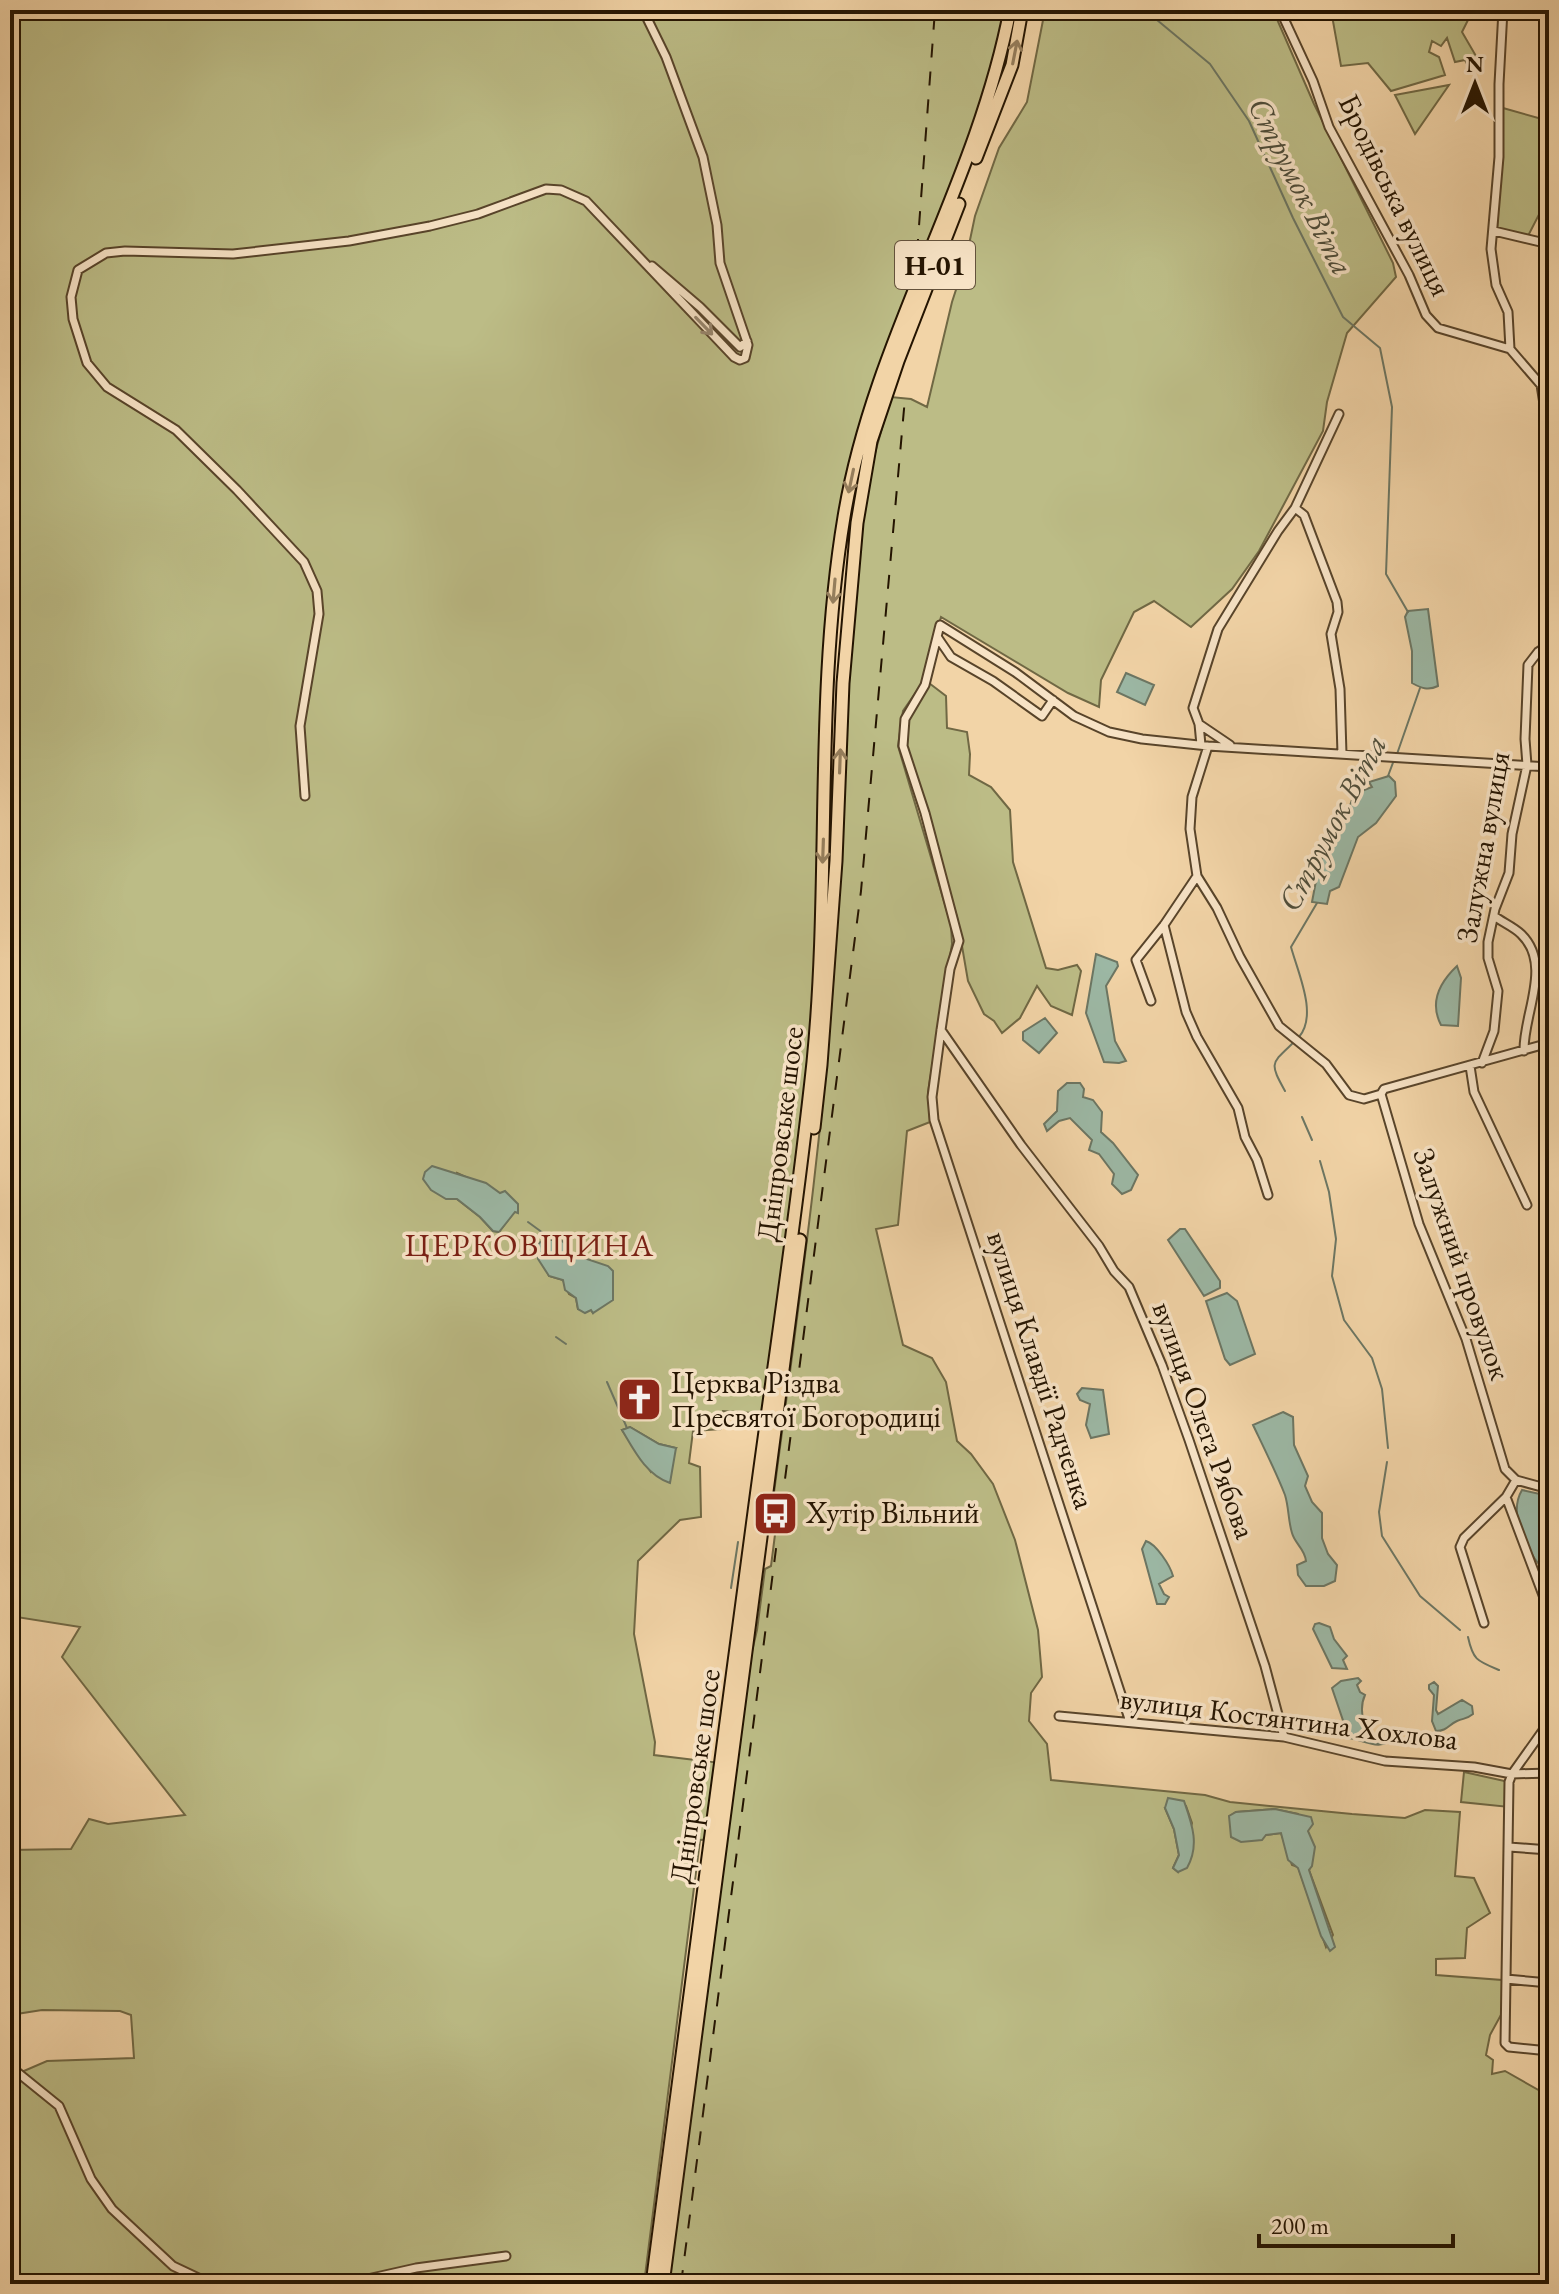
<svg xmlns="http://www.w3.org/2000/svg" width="1559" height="2294" font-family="'EB Garamond',serif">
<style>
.green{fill:#bcbc86;stroke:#706844;stroke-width:2;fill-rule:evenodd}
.water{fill:#9cb8a5;stroke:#6c7663;stroke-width:2}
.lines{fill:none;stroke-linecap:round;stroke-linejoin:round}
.stream{stroke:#6c7663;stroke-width:2}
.street-casing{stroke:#58442a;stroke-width:11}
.primary-casing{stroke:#241401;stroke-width:15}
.street{stroke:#f7e3c6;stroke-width:7}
.primary{stroke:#f2d4a7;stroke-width:11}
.rail{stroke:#241401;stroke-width:2;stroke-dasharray:14 14;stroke-linecap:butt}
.oneway{stroke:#957e5c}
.oneway2{stroke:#98866d}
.labels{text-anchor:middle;stroke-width:7;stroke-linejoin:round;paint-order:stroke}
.shield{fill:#f7e3c6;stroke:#63523c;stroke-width:2}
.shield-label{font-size:28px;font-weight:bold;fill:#241401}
.street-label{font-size:30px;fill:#241401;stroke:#f7e3c6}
.poi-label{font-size:30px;fill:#241401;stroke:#f7e3c6;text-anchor:start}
.water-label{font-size:32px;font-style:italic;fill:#4e4d3a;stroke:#f7e3c6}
.neighbourhood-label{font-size:32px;letter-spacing:2px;fill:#7a1f14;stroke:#f7e3c6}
</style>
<rect width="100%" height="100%" fill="#f2d4a7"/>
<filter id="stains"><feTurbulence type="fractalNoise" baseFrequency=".0025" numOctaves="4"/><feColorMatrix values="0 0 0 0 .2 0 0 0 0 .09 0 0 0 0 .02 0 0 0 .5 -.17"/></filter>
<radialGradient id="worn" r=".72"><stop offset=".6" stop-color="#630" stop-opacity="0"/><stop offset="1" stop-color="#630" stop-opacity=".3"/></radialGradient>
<path class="green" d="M10,10H1010L1003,42L858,447L834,583L818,1014L767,1417L752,1413L723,1411L721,1429L693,1431L689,1463L700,1467L701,1517L680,1520L638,1561L634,1634L655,1742L654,1755L721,1763L711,1839L700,1840L644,2284H10V2077L47,2061L134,2058L131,2015L120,2011L42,2010L10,2015V1850L71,1849L89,1819L108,1824L185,1815L62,1657L80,1627L10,1616ZM457,1173C487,1188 492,1181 515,1211L499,1232L493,1231L480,1217L457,1199ZM543,1240L582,1258L613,1279L612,1287L593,1313L591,1310L578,1309L576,1298L569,1294L563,1280L549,1276L545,1266ZM630,1427L659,1444L676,1448L651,1472L622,1430Z
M1045,10H1273L1314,104L1393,263L1396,277L1347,333L1327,402L1323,431L1259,551L1232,589L1191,627L1154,601L1134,612L1101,680L1099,707L1068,693L941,617L921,685L903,711L898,746L951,925L952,944L928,1092L930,1122L907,1131L898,1225L876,1229L903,1345L932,1358L946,1382L957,1441L971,1454L993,1484L1015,1540L1038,1630L1042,1677L1031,1693L1029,1721L1047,1744L1051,1780L1205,1795L1230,1802L1352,1814L1405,1818L1425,1810L1460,1812L1455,1876L1474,1878L1490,1913L1467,1928L1465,1958L1436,1959V1975L1502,1980V2013L1490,2035L1486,2055L1493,2060L1492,2074L1505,2071L1549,2096V2284H663L739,1707L757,1630L765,1569L771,1566L778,1511L772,1508C796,1324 823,1140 835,955C844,812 843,668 860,526C865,482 879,440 891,397L911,399L927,407L952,302L966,259L975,216L999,148L1027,102ZM1186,1806L1192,1823L1178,1872L1173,1868L1179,1855L1174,1829L1165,1808ZM1274,1809L1298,1814C1308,1832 1319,1851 1309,1870L1333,1935L1326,1947L1298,1867L1292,1865L1281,1833L1265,1835L1230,1816L1236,1812Z
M1331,10H1473L1462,32L1476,56L1471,72L1465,60L1455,62L1447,38L1441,46L1432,41L1429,52L1439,57L1445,75L1391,91L1368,63L1341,66Z
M1449,85L1415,134L1395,95Z
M1503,108L1549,121V195L1528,236L1497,230Z
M929,683L946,696L947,728L967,732L970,754L969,775L991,787L1010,810L1013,862L1046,968L1058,970L1077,965L1081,971L1072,1015L1051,1006L1037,986L1020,1018L1002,1033L994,1021L984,1014L968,981L957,917L906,747L908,720Z
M1464,1772L1509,1782V1807L1461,1802Z"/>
<path class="water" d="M1428,609L1438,686C1428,691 1421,688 1412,683V651L1405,617L1408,611Z
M1126,673L1154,685L1145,705L1117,692Z
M1389,776L1395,782L1396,796L1376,823L1358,837L1339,887L1330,891L1327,904L1312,902L1319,865L1335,831L1345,820L1354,794L1372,787L1369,782Z
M1096,954L1117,962L1118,966L1106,986L1115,1041L1126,1061L1119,1063L1104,1062L1086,1013Z
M1457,966L1461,978L1458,1026L1441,1025C1429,1002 1440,982 1457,966Z
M1045,1018L1057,1033L1039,1053L1023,1040V1032Z
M1067,1083H1080L1084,1089L1083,1097L1093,1100L1102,1112L1101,1132L1113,1143L1138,1175L1131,1190L1122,1194L1112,1184L1114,1174L1099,1154L1089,1150L1092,1140L1070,1118L1059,1121L1047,1131L1044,1124L1057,1111L1058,1091Z
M432,1166L486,1183L500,1193L505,1191L518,1204V1213L515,1212L499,1232L493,1231L480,1217L457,1199H446L431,1190L423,1179L425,1172Z
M1180,1229H1185L1220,1281V1288L1204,1296L1168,1240Z
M543,1240H561L569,1247V1253L608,1266L613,1271V1300L593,1313L591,1310L585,1313L578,1309L576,1298L565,1290L563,1280L549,1276L538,1259L537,1245Z
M1227,1293L1237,1301L1255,1354L1230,1365L1225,1359L1206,1301Z
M1082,1388L1103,1390L1109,1434L1091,1438L1086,1425L1090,1404L1080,1400L1077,1394Z
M1283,1412L1293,1417L1294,1445L1308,1476L1305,1486L1312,1502L1322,1513V1538L1328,1554L1337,1565L1335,1581L1324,1586H1306L1298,1575L1297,1565L1306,1561C1305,1549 1295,1544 1292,1533C1288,1520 1289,1508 1285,1495C1276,1472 1264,1448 1253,1425Z
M630,1427L659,1444L676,1448L670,1483C646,1475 634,1450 622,1430Z
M1522,1490L1549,1496V1576C1545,1568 1537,1564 1533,1556C1521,1537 1510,1510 1522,1490Z
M1146,1541C1156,1544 1170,1565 1173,1576L1159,1584L1164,1594L1169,1597L1165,1604H1157L1142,1549Z
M1319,1623L1330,1627L1334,1639L1347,1656L1343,1660L1347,1669L1332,1668L1313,1629L1315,1624Z
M1358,1678L1361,1681L1357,1685L1360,1692L1365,1695C1358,1710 1364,1733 1377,1743L1394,1735L1395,1737C1378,1752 1368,1741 1349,1738L1332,1688L1341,1681Z
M1434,1682L1438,1686L1436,1710L1438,1714L1462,1700L1472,1706L1473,1714C1467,1719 1464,1718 1457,1721C1448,1725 1447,1731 1436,1731L1432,1721L1434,1695L1429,1689V1685Z
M1168,1798L1184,1801C1192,1824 1200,1845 1187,1868L1178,1872L1173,1868L1179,1855L1174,1829L1165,1808Z
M1275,1809L1311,1817L1313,1824L1308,1831L1315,1847L1312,1866L1309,1870L1335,1947L1330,1951L1321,1936L1298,1868L1288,1860L1281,1833L1266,1835L1262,1840L1241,1842L1231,1837L1229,1816L1236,1812Z"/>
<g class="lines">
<path class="stream" d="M1145,10L1210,64L1249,121L1293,218L1343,317L1380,348L1392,407L1386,574L1408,612
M1397,754L1420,688
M1388,776L1394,760
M1299,1037C1318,1015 1298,973 1291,947L1317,903
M1285,1091C1269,1062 1271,1064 1294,1042
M1302,1117L1312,1140
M1320,1161L1329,1192L1336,1239L1332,1276L1344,1320L1372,1358L1382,1389L1388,1448
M528,1222L554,1241
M556,1337L566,1344
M607,1382L627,1428
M1387,1462L1379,1512L1382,1536L1420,1596L1460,1630
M731,1588L738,1542
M1468,1637C1473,1660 1477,1661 1499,1670"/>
<defs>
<path id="street" d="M1280,10L1313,81L1329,127L1409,275L1426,315L1438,328L1510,349L1541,385L1549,436
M1503,10L1499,84V157L1491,249L1496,285L1508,312L1510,349
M1494,231L1549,244
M652,266L700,307L740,347L747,341
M1295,508L1339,414
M938,638L951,657L993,681L1042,716L1053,700
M1199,724L1230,745
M1201,745L1199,724L1193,708L1218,629L1278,531L1295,508L1304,515L1337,602L1338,612L1331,634L1340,689L1342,754
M1208,746L1192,797L1190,829L1197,876L1217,908L1240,957L1279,1026L1326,1064L1349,1095L1364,1099L1381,1094
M305,796L300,726L319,614L317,591L304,562L237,490L176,430L107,387L87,363L73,319L71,297L78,270L106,253L125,251L233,254L349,241L430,226L478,214L546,189L561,190L586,201L734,357L740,360L745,358L748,345L720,263L717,225L703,157L666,57L643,10
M1494,916C1502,922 1514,927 1521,934C1553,965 1523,1014 1524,1051
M1164,925L1186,1012L1197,1037L1238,1108L1245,1137L1257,1160L1268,1195
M1151,1001L1136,960L1164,925L1197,876
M941,1030L1021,1145L1099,1246L1114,1271L1129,1287L1162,1365L1189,1440L1265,1666L1284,1737
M1549,1043L1384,1089L1381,1094L1419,1224L1466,1339L1505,1469L1516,1480L1506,1497L1549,1611
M1482,1063L1494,1031L1498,991L1488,958V942L1495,909L1509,873L1512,834L1527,765L1525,739L1528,665L1538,652L1549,645
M1470,1066L1474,1092L1527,1205
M1516,1480L1549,1489
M1484,1623L1460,1547L1464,1538L1506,1497
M1059,1716L1284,1737L1385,1761L1474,1767L1512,1774L1549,1773
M1130,1722L934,1120L932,1097L941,1030L950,969L959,941L925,813L903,746L905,719L925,685L940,625L1015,672L1074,716L1109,732L1142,739L1208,746L1549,767
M1549,1722L1512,1774L1509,1782L1505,2043L1509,2047L1549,2051
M1509,1847L1549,1850
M1506,1979L1549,1983
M10,2063L17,2072L59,2106L91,2179L112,2209L173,2266L211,2284
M345,2284L416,2268L506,2256"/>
<path id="primary" d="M976,158L1012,65L1022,10
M814,1128L821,1065L836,861L843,683L857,523L871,441L898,361L959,204
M652,2284C686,2027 719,1769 754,1512C774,1362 797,1213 813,1062C831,881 814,697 844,517C873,339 976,187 1010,10
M663,2284L800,1240"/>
</defs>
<use href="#street" class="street-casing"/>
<use href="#primary" class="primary-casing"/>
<use href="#street" class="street"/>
<use href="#primary" class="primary"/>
<path class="rail" d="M917,253L935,10
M681,2284L861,891L905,398"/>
</g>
<defs><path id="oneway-shaft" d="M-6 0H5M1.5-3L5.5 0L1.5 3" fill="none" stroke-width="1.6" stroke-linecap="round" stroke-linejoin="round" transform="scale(2)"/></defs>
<g class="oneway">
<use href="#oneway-shaft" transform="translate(1015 52) rotate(-79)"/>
<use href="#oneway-shaft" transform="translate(851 481) rotate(102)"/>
<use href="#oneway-shaft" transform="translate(834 591) rotate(95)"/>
<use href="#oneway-shaft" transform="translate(840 761) rotate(-88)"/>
<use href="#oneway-shaft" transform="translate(823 851) rotate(92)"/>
</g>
<use class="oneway2" href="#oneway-shaft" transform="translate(704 326) rotate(46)"/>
<defs>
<symbol id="church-square" viewBox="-11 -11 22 22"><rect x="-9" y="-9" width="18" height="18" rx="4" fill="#8f2418" stroke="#f7e3c6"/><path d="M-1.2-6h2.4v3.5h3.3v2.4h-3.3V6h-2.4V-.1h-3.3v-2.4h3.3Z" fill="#fff"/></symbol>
<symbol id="bus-square" viewBox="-11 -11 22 22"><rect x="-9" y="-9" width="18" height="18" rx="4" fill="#8f2418" stroke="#f7e3c6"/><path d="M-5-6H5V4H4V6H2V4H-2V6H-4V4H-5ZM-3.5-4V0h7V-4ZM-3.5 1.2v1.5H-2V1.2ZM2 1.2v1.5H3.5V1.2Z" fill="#fff"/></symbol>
</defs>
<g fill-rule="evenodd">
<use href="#church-square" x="614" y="1374" width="51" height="51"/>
<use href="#bus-square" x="750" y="1488" width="51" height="51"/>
</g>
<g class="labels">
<rect class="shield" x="895" y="241" width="80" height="48" rx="6"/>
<g class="shield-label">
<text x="935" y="275">Н-01</text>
</g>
<g class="street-label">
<text transform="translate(1395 195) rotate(64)" y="10">Бродівська вулиця</text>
<text transform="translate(1483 847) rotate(-80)" y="10">Залужна вулиця</text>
<text transform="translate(780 1134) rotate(-83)" y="10">Дніпровське шосе</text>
<text transform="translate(1462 1264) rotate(71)" y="10">Залужний провулок</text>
<text transform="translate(1041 1370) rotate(72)" y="10">вулиця Клавдії Радченка</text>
<text transform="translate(1204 1420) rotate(70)" y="10">вулиця Олега Рябова</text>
<text transform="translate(1289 1719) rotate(7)" y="10">вулиця Костянтина Хохлова</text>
<text transform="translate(695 1776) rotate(-82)" y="10">Дніпровське шосе</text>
</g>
<g class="poi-label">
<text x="671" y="1393">Церква Різдва<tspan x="671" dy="34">Пресвятої Богородиці</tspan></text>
<text x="806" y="1523">Хутір Вільний</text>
</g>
<g class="water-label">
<text transform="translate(1301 186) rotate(63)" y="11">Струмок Віта</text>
<text transform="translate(1332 823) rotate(-62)" y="11">Струмок Віта</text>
</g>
<g class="neighbourhood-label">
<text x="530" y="1256">ЦЕРКОВЩИНА</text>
</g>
</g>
<rect width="1559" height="2294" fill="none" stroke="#f2d4a7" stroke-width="40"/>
<rect x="12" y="12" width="1535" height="2270" fill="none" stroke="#241401" stroke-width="4"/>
<rect x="20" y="20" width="1519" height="2254" fill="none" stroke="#241401" stroke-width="2"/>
<g transform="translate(1475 84)" stroke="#f7e3c6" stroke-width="6" paint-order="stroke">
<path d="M0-6L14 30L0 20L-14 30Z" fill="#241401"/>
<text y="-12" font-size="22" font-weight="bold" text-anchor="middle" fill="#241401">N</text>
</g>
<path d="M1259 2234v12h194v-12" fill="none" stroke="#241401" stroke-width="4"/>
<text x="1271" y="2234" font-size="24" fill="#241401" stroke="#f7e3c6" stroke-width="6" paint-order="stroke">200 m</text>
<rect width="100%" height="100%" filter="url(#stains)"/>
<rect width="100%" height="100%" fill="url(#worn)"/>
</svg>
